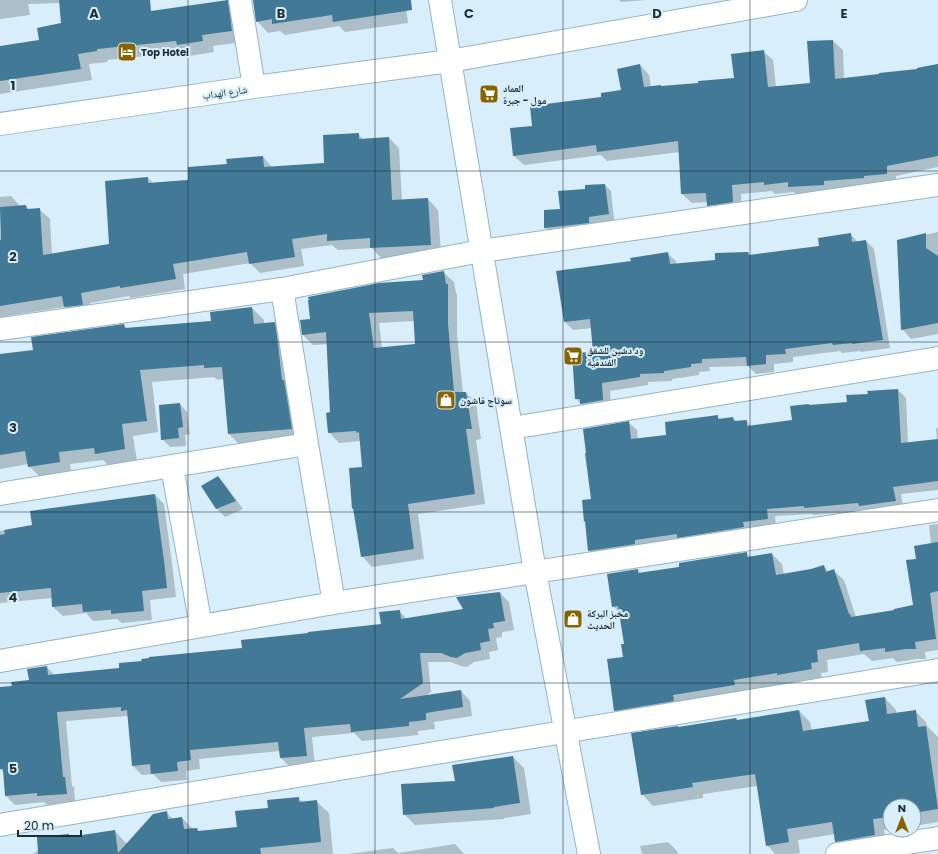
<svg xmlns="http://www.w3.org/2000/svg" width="938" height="854" font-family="Poppins,'Noto Naskh Arabic',sans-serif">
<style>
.shadow{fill:#0003;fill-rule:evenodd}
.building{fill:#417996;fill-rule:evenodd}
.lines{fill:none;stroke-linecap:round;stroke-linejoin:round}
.minor-casing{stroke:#92b5c8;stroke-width:24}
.minor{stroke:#fff;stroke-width:22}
.grid{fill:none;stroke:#1f2d34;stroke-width:1;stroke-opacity:0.55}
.labels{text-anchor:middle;stroke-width:4;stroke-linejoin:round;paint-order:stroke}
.poi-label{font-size:10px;font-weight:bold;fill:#1f2d34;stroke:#d8eefa;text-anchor:start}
.street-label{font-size:10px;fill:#1f2d34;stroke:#d8eefa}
.grid-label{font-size:13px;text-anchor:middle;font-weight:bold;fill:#1f2d34;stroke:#d8eefa;stroke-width:4;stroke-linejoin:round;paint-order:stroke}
</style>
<rect width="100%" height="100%" fill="#d8eefa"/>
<path class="shadow" d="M0,0H99L100,18L227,4L239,15L243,42L213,46L214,52L189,56L185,52L107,60L108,62L89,64L92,80L0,94V47L40,41L62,24L61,3L28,4L30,15L0,19Z
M254,0H405L408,23L345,32L339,26L285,35L280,31L268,33L257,21Z
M619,0H646L621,2Z
M833,41L843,50L844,79L918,70V68L938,64V167L896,176V183L798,196L794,192L775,194L772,191L741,194L742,211L717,215L708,205L707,202L692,203L682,194L680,152L607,161L601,155L524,165L514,156L511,129L534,126L602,98L622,91L640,65L649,75L651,87L699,84L736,78L763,51L773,60L776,87L811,84Z
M358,134L364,140L389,138L399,148L402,201L428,199L438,210L441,254L381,258L372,248L338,250L332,245L301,249L304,266L260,273L250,263L183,274L185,289L131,298L129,296L90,303L92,314L75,317L65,307L0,317V197L11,196L21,207L26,206L29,210L39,209L50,219L52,255L110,245L148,178L153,183L189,180L228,165L263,157L273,168L325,164Z
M605,185L611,191L614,220L595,223V228L551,234L545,228V211L561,210L586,190Z
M938,232V334L911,339L902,329L898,241Z
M850,234L858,242L866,241L874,249L890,348L861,352L860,351L842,353L840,351L793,357V362L774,364V372L756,374L748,366L709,367L710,371L699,372V375L672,379V381L648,382V385L610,391L611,409L584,407L576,399L594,353L592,328L573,330L565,322L632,262L667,253L676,261V265L716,261L748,253L751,256L820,247Z
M443,272L454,282L456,293L457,295V335L463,393H466L476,403L481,439L476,440L485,504L418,514L424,559L372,567L362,556L363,468L361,441L339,443L329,432L331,413L328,344L313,345L303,335L301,321L311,320L425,281ZM415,321L416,345L382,348L379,323Z
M252,308L264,320V324L274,323L286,335L303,441L241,446L229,434L224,379L218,380L214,377L152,382L158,432L133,436L137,461L108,465L103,460L70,464L72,474L41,478L29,466L28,464L0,469V356L34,351L124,325L127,329L212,321Z
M898,390L906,398L908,443L937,440L936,428H938V490L901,494L903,509L864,511L813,515L812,514L775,516L776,526L596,559L589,551L586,522L585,521L592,500L629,423L637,430L638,440L667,436L717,416L721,420L733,418L737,422L746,421L752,427L793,421L810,406L848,403L869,395Z
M180,404L187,412L190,434L185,435L186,446L170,447L162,439Z
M218,477L226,486L243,509L225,517L217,509Z
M155,495L164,504L173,571L176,597L150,600L152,620L122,623L117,619L93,621L86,613L63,616L53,607L52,598L0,603V531L33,526Z
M938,524V650L925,652L926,659H917L897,662L893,658L872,661L864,654L827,660L828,672L821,673L822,680L788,685L787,684L744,690L745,695L626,721L615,710L624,658L625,645L620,613L613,606L638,570L641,574L680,567L747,553L750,557L772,554L782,564L784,575L812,570L823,566L829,572L833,570L844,580L856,617L895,611L914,606L917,560L931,545L929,525Z
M500,593L509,602L514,630L502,632V637L496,638L498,650L489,652L490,659L474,662L467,667L461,666L451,662H428L431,692L426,696L461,691L470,701L472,716L434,722L435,729L418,731V735L362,741L354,733L312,737L315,765L290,767L281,758L280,751L199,759L200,769L186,771L187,780L161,782L153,774L142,775L133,766L128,717L127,716L66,721L72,786L74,787L75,802L47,805L44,802L15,805L6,796L4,773L0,769V688L13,687L30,681L46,667L55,675L121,669L243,649L382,625L399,611L407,619L464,610Z
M885,698L896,710V714L915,711L926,722L927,726L938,737V822L914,826V806H890V829L884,830L886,846L847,852L836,841L835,834L798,840L800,853L793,854H775L767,845L757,786L703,794V798L653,806L642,794L678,728L738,721L799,711L810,722L812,731L870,722Z
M513,757L524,768L531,814L504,818V819L415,825L404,814L456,782Z
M298,798L303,802L316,801L329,813L333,854H32L69,835L71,838L115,831L127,844L166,812L174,820L182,818L193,829H197L200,832L238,828L269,809Z
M668,842L677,851L678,854H642L640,846Z
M455,844L464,854H348L393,848L398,853Z"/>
<path class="building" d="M59,0H150L151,11L228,0L232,31L202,35L203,41L177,45L176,41L97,49V51L78,54L81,69L0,81V46L39,40L37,28L61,23Z
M253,0H411L412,10L333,22L332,15L272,24V19L256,22Z
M833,40L835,79L879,74V73L917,69V68L938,64V156L887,166V174L864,176V178L824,181V185L788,187V182L764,185V182L732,185L733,202L707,206L706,193L681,194L678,141L597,152L596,145L513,156L510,128L532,126L530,106L601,97V93L621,90L617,69L640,64L644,87L661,85V86L698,83V81L734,78L731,54L764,50L768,87L810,83L807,41Z
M359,133V139L389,137L392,200L428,198L431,245L370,248V238L327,241V234L292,239L295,257L249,264L247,252L173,264L176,279L120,288V286L81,293L83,305L64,307L62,296L0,306V240H1V231L0,207L26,205L27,209L40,208L43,255L109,244L105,181L148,177V183L188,180V167L227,164L226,159L263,156L264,167L324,163L323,135Z
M605,184L609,214L589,217V223L544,228V210L560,209L558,191L585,189V185Z
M851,233L852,242L866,240L883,340L852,344V343L833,345L832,343L785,349L786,354L766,355V364L747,366L746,357L702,359V363L691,364V367L664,371V373L640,374V377L602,383L603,400L580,404V399H575L572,353L593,352L590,319L564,322L556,271L631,261L630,258L668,252L670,264L715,260V253L748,252L749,255L819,246L818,238Z
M926,233V248L938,256V323L901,330L897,240Z
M444,271L446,284H448V324L454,392H466L472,429H466L475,494L408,504L414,549L361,557L353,508L352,509L349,468L362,467L359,432L357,433L356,431L328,433L326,413L330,412L326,332L302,335L300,320L310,319L308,300H309L308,297L379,283L423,280L422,275ZM413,311L415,344L374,348L369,313Z
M252,307L254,324L275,322L278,344L282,380H284L292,429L228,434L222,367L204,368V365L140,370L147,421L122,424L125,449L95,454L94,448L59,452L60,462L28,467L25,451L0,455V354L33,350L31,337L124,324L125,328L211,321L210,312Z
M898,389L901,443L938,439V481L893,487L896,501L859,506L858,503L804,508V506L767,509L768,519L743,522L744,527L677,538V534L635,540V544L588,551L585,521L584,522L582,500L591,499L585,453H586L583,429L629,421L631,439L666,435L665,422L718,415V419L733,417L734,421L747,420V426L792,420L790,406L809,404V405L847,402L846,395L868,394L867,391Z
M180,403L183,427L178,428L179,438L161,440L159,405Z
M218,476L236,501L216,509L201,486Z
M155,494L164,561L167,588L142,591L144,611L111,614V610L83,612L82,604L52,607L51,588L0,593V535L5,534L4,530L32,525L30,511Z
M938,542V591L930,593L936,639L915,642L916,649H906L885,652V648L860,651L859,643L817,650L818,662L811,663L812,669L777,675V673L734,680L735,685L673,695L674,701L614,711L607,659L623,657L621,644H624L618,606L612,607L607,574L638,569V573L679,567V563L747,552V557L772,553L776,575L811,569L824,565L826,572L834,569L849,614H850L851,617L894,610V609L913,605L906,560L916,559L914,546Z
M500,592L505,621L493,623L494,628L488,629L490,641L480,643L481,650L465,653L457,658L451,657L441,653H420L423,683L400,699L461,690L463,707L426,713V720L409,722V726L351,732L350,724L304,728L307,756L280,758L278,742L190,750L191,760L177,762L178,771L151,774L150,764L132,766L127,710L121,711V707L57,712L63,777H65L67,794L37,796V793L5,796L3,769H0V687L12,686L11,682L29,680L27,669L47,666L48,675L119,668V663L142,661L141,659L149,658V657L242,648L241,640L308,633V632L381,624L379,612L400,610L401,619L463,609L456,597Z
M885,697L887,714L916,710L918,727L926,726L938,809L914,813V806H890V817L873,819L875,835L835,842L832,822L787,829L789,842L766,846L755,774L692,783L693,787L641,795L631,733L678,726V727L736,718L737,720L799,710L803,731L869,721L865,700Z
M513,756L520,803L494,807V808L403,815L401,784L455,781L452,765Z
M299,797V802L317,800L321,842L260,848L261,854H38L37,837L69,834V837L115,830L118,853L153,814L167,811L168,819L182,817L184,829L197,828L198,831L237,827L235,811L268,808L267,800Z"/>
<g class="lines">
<defs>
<path id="minor" d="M240,0L254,87
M440,0L535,572L589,854
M0,124L254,87L450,61L796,0
M282,289L307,444L334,603
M0,329L282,289L481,251L938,185
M512,428L938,358
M172,467L201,626
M0,494L307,444
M0,661L334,603L938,510
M0,825L938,670
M837,854L938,838"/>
</defs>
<use href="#minor" class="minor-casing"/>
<use href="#minor" class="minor"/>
</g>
<path class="grid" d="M188,0V854M375,0V854M563,0V854M750,0V854M0,171H938M0,342H938M0,512H938M0,683H938"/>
<defs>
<symbol id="hotel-square" viewBox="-11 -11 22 22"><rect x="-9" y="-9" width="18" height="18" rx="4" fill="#896301" stroke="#d8eefa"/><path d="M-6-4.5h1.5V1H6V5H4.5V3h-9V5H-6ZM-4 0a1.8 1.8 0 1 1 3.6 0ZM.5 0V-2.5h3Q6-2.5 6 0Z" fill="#fff"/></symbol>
<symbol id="supermarket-square" viewBox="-11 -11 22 22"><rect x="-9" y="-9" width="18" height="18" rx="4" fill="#896301" stroke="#d8eefa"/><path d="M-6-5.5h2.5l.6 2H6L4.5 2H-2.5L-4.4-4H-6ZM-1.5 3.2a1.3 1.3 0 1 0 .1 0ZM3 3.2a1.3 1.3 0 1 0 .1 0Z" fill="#fff"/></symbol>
<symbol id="shop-square" viewBox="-11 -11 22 22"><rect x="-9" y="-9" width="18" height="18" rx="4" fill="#896301" stroke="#d8eefa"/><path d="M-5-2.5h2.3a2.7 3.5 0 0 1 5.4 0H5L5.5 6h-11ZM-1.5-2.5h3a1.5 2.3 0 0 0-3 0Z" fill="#fff"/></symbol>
</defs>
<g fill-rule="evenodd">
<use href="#hotel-square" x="116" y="41" width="22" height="22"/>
<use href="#supermarket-square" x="478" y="83" width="22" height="22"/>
<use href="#supermarket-square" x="562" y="345" width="22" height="22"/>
<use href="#shop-square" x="435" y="389" width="22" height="22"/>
<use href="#shop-square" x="562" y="608" width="22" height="22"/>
</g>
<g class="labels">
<g class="poi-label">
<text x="141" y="56">Top Hotel</text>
<text x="503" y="92">العماد<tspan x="503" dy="12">مول - جبرة</tspan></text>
<text x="587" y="354">ود دشين للشقق<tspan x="587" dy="12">الفندقية</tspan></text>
<text x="460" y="404">سوتاج فاشون</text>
<text x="587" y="617">مخبز البركة<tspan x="587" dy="12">الحديث</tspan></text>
</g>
<g class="street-label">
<text transform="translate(225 92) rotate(-8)" y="4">شارع الهداب</text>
</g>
</g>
<g class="grid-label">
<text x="94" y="18">A</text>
<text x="281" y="18">B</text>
<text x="469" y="18">C</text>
<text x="657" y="18">D</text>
<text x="844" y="18">E</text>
<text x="13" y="90">1</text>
<text x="13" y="261">2</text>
<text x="13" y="432">3</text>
<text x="13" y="602">4</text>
<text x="13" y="773">5</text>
</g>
<g transform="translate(902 818)"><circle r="19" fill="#d8eefa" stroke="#8ea1ab"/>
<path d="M0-3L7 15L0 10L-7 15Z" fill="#896301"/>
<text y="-6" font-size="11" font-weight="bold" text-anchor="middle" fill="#1f2d34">N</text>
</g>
<path d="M18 830v6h63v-6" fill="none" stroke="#1f2d34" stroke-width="2"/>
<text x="24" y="830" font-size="12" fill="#1f2d34" stroke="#d8eefa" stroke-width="3" paint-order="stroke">20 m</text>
</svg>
